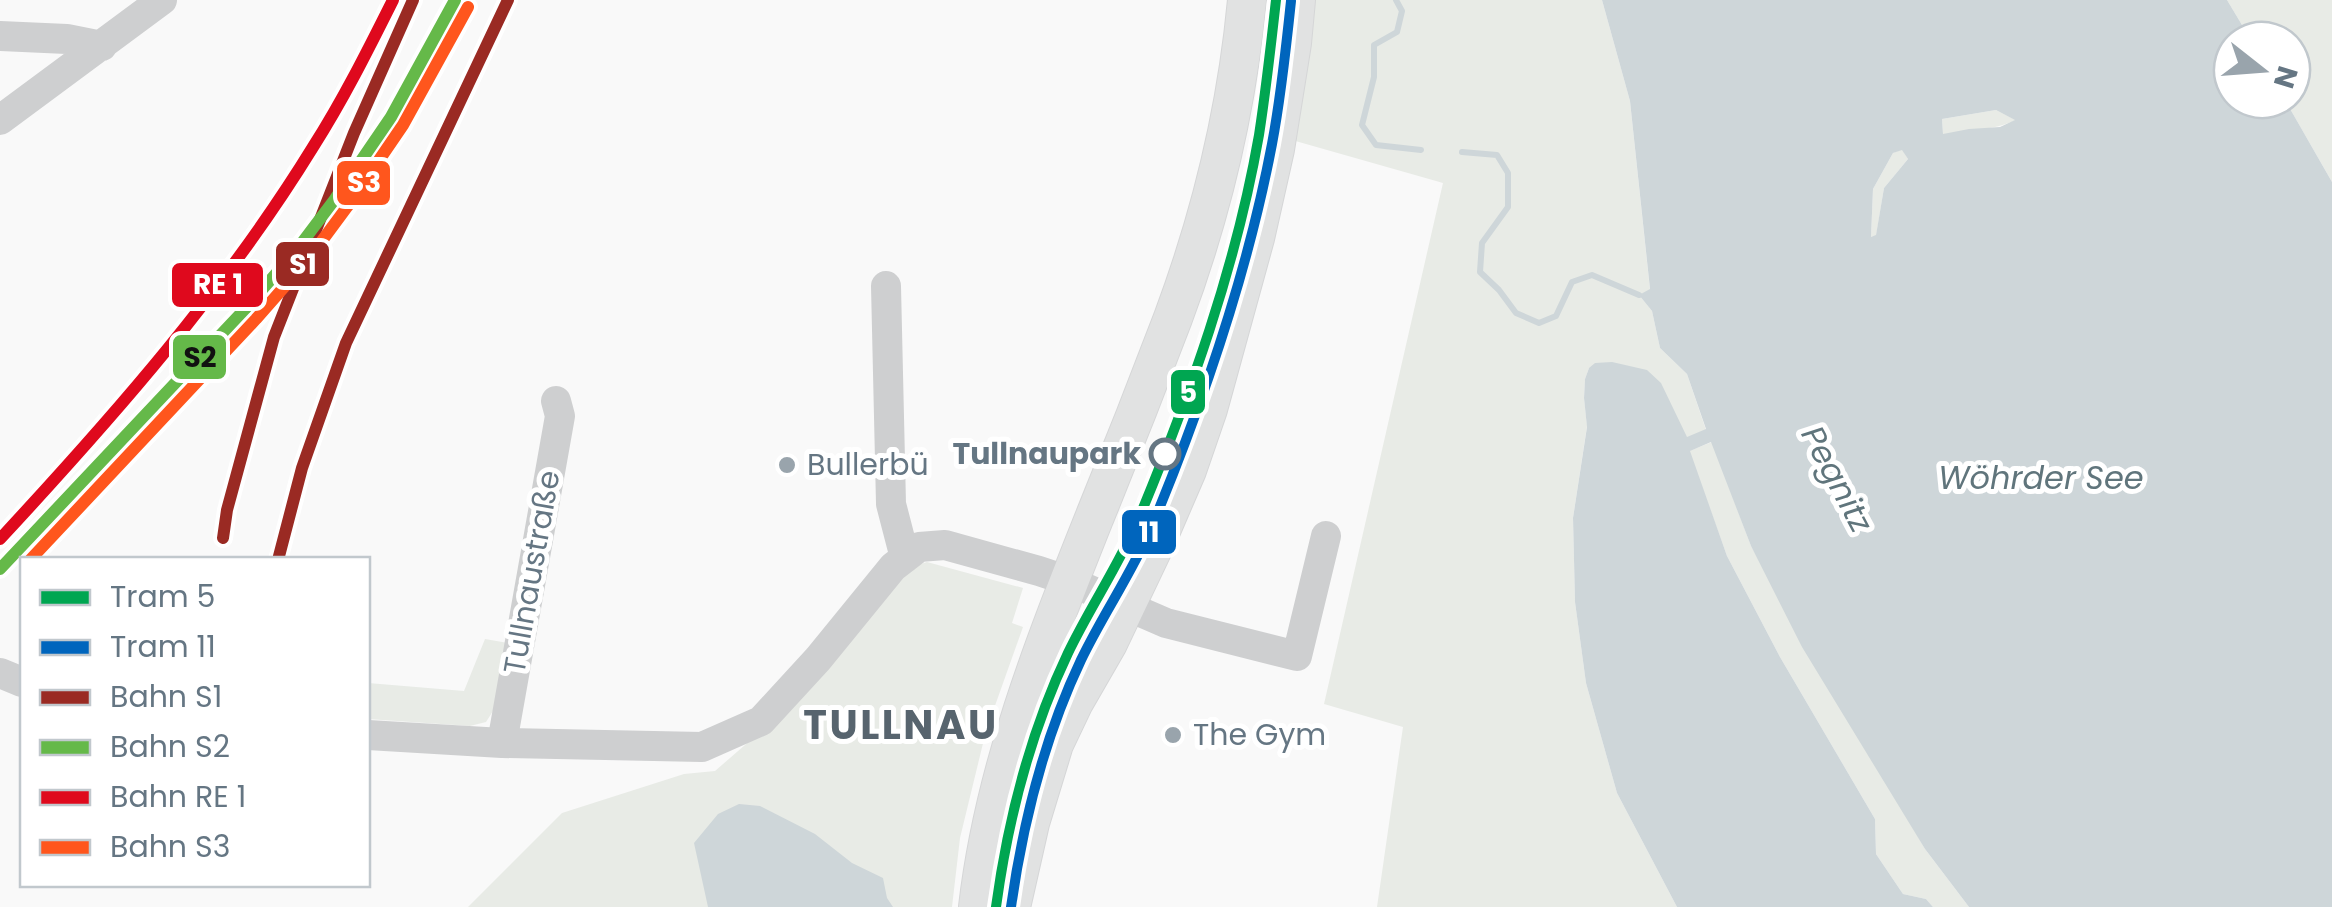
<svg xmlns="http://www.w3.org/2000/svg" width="2332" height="907" font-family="Poppins,sans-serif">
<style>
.green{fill:#e8ebe6}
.water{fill:#ced6d9;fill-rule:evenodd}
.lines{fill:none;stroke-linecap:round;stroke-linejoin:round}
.stream{stroke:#ced6d9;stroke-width:6}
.major-casing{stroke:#d5d6d7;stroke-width:40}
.minor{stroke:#cecfd0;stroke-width:30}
.major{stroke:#e1e2e2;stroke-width:38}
.rail-1-casing{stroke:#fff;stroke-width:20}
.rail-2-casing{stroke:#fff;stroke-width:20}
.rail-3-casing{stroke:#fff;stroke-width:20}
.rail-4-casing{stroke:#fff;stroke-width:20}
.rail-1{stroke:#9a2a23;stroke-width:12}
.rail-2{stroke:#65b949;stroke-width:12}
.rail-3{stroke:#df091d;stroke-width:12}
.rail-4{stroke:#ff561d;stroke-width:12}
.tram-1-casing{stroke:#fff;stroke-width:18}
.tram-2-casing{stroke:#fff;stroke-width:18}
.tram-1{stroke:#00a651;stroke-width:10}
.tram-2{stroke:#0065bd;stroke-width:10}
.stop-dot{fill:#fff;stroke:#657683;stroke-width:5}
.poi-dot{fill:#99a4ac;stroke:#fff;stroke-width:4}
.labels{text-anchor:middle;stroke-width:10;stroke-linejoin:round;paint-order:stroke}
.stop-label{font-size:30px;font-weight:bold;fill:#657683;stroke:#fff;text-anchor:end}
.poi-label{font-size:30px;fill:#657683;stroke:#fff;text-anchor:start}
.street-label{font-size:30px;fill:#657683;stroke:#fff}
.water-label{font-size:32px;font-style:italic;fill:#60757c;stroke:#fff}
.district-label{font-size:40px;font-weight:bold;letter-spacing:2.5px;fill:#57646e;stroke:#fff}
.line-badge{stroke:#fff;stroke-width:4}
.badge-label{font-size:28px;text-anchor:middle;font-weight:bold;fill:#fff}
.pale-badge-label{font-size:28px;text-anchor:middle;font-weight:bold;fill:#111}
</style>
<rect width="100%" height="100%" fill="#f9f9f9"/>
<path class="green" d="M1310,0H1602L1630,101L1650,290L1639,295L1652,311L1660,348L1687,374L1706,430L1687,438L1589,368L1585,379L1584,398L1587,426L1573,518L1575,602L1586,683L1617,793L1677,907H1377L1403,727L1324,704L1443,183L1292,140Z
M2227,0H2332V182L2285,100H2292V40H2251Z
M1996,110L2016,120C1993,131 1967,129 1943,135L1942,119Z
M1902,149L1908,159L1884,188L1876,236L1871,237L1873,189L1893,153Z
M1712,442L1751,546L1925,849L1969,907H1933L1926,899L1903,894L1876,854L1875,819L1780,657L1727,556L1689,451Z
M927,562L1023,588L1012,623L1023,627L986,731L960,838L952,907H468L562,813L684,774L715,771L790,706L911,567Z
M485,639L508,643L493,711L486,722L470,726L368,719V683L464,691Z"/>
<path class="water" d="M1602,0H2227L2251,40H2232V100H2285L2332,182V907H1969L1925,849L1802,647L1751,546L1711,442L1690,451L1727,556L1780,657L1875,819L1876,854L1903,894L1926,899L1933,907H1677L1617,793L1586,683L1575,602L1573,518L1587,427L1584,398L1585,379L1589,368L1595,363L1612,362L1647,370L1661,383L1687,437L1706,429L1687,374L1660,348L1652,311L1639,295L1650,289L1630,101ZM1996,110L2015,120L2000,127L1969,129L1943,134L1942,119ZM1902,150L1908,159L1884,188L1876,235L1871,237L1873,189L1893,153Z
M739,804L760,806L815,834L852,863L883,878L887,898L893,907H708L694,843L718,814Z"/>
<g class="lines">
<path class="stream" d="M1396,0L1402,11L1397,32L1374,45V77L1362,125L1376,145L1421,150
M1462,152L1497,155L1508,173V207L1482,243L1480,272L1499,290L1516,313L1539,323L1556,316L1572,282L1592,275L1639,295"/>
<defs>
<path id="major" d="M978,907C994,769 1044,644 1095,516C1122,450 1148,384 1173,318C1211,216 1237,108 1247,0
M1011,907L1030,823L1054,744L1074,702L1108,643L1156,542L1187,470L1208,409L1255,238L1275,149L1292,43L1296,0"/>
</defs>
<use href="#major" class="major-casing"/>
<path class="minor" d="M0,36L67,39L102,46
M0,120L162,0
M886,286L891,504L905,558
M0,673L22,682
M368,735L502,743L702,747L761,721L818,659L893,567L919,547L945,545L1039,571L1069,581L1166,623L1297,656L1326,536
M502,743L560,416L556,401"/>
<use href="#major" class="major"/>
<defs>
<path id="rail-1" d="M223,538L227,510L274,337L354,133L413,0
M278,560L302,468L346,343L508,0"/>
<path id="rail-2" d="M0,569L245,309L295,252L335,199L391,117L455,0"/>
<path id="rail-3" d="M0,539C114,416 225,290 313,147C343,100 368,50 393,0"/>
<path id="rail-4" d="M30,560L256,319L307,261L347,207L403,125L468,7"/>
</defs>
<use href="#rail-1" class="rail-1-casing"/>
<use href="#rail-2" class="rail-2-casing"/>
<use href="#rail-3" class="rail-3-casing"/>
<use href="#rail-4" class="rail-4-casing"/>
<use href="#rail-1" class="rail-1"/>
<use href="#rail-2" class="rail-2"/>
<use href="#rail-3" class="rail-3"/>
<use href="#rail-4" class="rail-4"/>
<defs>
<path id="tram-1" d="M996,907C1008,819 1030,733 1068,653C1090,607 1119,565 1139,518C1190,395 1236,267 1259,135C1266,90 1271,45 1276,0"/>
<path id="tram-2" d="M1011,907C1023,822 1044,738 1081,660C1103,614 1132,573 1152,526C1203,403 1247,276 1272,144C1281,97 1286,49 1291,1"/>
</defs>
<use href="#tram-1" class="tram-1-casing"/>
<use href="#tram-2" class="tram-2-casing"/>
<use href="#tram-1" class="tram-1"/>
<use href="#tram-2" class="tram-2"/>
</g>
<circle class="stop-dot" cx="1165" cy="454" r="14"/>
<g class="poi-dot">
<circle cx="787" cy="465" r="10"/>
<circle cx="1173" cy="735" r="10"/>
</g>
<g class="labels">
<g class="stop-label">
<text x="1141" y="464">Tullnaupark</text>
</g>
<g class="poi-label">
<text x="807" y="475">Bullerbü</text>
<text x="1193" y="745">The Gym</text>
</g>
<g class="street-label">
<text transform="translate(532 572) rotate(-80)" y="10">Tullnaustraße</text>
</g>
<g class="water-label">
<text x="2041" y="489">Wöhrder See</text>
<text transform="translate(1837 479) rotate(62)" y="11">Pegnitz</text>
</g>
<g class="district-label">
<text x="901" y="739">TULLNAU</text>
</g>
</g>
<g class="line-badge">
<rect x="335" y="159" width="57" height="48" rx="10" fill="#ff561d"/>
<rect x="274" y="240" width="57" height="48" rx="10" fill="#9a2a23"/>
<rect x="170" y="261" width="95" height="48" rx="10" fill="#df091d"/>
<rect x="171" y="333" width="57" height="48" rx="10" fill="#65b949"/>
<rect x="1169" y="368" width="38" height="48" rx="10" fill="#00a651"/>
<rect x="1120" y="508" width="58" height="48" rx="10" fill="#0065bd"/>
</g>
<g class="badge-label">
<text x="364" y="192">S3</text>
<text x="303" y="274">S1</text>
<text x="218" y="294">RE 1</text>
<text x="1188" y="402">5</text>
<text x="1149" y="542">11</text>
</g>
<g class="pale-badge-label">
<text x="200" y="367">S2</text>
</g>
<rect x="20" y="557" width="350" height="330" fill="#ffffff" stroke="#c1c8cd" stroke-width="2.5"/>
<rect x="40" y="590" width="50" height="15" fill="#00a651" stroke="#c1c8cd" stroke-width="2.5"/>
<text x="110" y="607" font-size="30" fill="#657683">Tram 5</text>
<rect x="40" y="640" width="50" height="15" fill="#0065bd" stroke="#c1c8cd" stroke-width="2.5"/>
<text x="110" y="657" font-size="30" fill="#657683">Tram 11</text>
<rect x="40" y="690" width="50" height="15" fill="#9a2a23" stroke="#c1c8cd" stroke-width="2.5"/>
<text x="110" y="707" font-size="30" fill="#657683">Bahn S1</text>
<rect x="40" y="740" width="50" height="15" fill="#65b949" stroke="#c1c8cd" stroke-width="2.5"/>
<text x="110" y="757" font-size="30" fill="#657683">Bahn S2</text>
<rect x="40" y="790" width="50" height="15" fill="#df091d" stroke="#c1c8cd" stroke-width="2.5"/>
<text x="110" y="807" font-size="30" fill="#657683">Bahn RE 1</text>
<rect x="40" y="840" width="50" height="15" fill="#ff561d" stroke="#c1c8cd" stroke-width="2.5"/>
<text x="110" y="857" font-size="30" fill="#657683">Bahn S3</text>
<g transform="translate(2262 70) rotate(107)"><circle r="48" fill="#ffffff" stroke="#c1c8cd" stroke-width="2.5"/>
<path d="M0-8L18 38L0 25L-18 38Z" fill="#99a4ac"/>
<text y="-15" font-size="28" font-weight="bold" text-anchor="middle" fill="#657683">N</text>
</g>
</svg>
